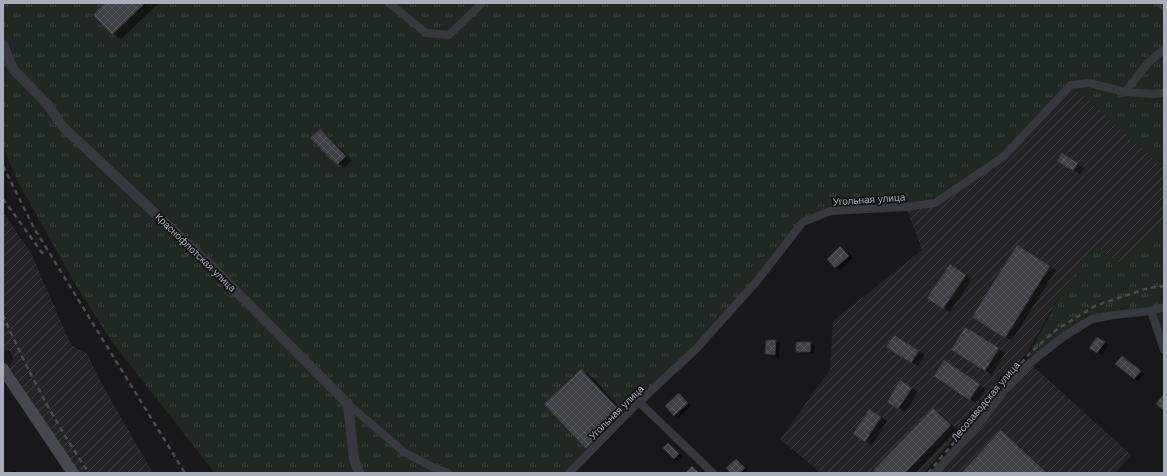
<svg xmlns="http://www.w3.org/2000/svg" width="1167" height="476" font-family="Arial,sans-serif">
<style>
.industrial{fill:url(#industrial-furrows)}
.grass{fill:url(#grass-tufts)}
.shadow{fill:#0007}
.building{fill:url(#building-cross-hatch);stroke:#323237}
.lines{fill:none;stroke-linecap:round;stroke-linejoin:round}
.minor{stroke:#383940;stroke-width:8}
.tertiary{stroke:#383940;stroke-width:10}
.secondary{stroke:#464850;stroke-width:12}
.rail{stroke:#4b4d55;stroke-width:2.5;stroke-dasharray:5 4;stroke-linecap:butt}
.labels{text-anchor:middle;stroke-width:3.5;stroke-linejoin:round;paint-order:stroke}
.street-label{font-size:10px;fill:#a9adbb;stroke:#131315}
</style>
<defs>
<pattern id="industrial-furrows" width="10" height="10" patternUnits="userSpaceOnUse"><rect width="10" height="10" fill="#242427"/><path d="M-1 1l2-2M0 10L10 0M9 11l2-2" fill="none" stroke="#414144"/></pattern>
<pattern id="grass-tufts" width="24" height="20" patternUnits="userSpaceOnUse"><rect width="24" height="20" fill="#1f2921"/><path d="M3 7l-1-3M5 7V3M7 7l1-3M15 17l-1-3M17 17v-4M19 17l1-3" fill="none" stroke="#3d453f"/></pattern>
<pattern id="building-cross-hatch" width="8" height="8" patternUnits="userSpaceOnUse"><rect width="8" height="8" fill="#3f4045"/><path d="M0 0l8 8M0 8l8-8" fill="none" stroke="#58595e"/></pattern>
</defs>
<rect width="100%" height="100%" fill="#18181a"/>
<path class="industrial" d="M1071,85L1164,168V222L1121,265L1096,246L1063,290L1028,351L924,473H821L780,439L830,370L833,321L922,250L906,207Z
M3,212L31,253L71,345L87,354L104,388L153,473H79L47,426L10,367L13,358L10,351L3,350Z
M1030,363L1131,455L1115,473H935Z"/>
<path class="grass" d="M3,3H1160L1164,7V168L1071,85L1003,157L935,203L831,211L803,221L757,281L625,416L581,369L545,404L589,453L569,473H215L109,338L73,280L18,182L3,147Z
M1164,222V350L1151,311L1092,319L1030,363V353L1063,290L1096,246L1121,265Z"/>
<path class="shadow" d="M107,3H159L121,39L113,34Z
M320,130L326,134L352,160L344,168L337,164Z
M1069,158L1084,168L1080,174L1059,161Z
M841,247L845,250L853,258L840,270L836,268L828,259Z
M1024,250L1056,270L1012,340L1005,337Z
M957,269L972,279L950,312L929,298Z
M972,332L1005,353L992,374L985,370Z
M901,340L925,355L918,366L887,347Z
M1101,340L1108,345L1102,355L1090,348Z
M775,341L780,344L779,357L770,356L766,354Z
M811,343L815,346L814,354L801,353L797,351Z
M1122,357L1144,374L1138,381L1134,378Z
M951,365L986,389L976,403L935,376Z
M581,370L590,375L630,418L595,453L586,448Z
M907,385L918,392L905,412L888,401Z
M679,394L683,396L691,406L679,417L674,415Z
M933,410L940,413L957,429L915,473H877Z
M876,414L887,421L872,445L854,434Z
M1001,432L1007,435L1048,473H963Z
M668,444L672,447L682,457L678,461L674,458Z
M736,460L740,463L748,471L746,473H732Z
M14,470L18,472L19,473H11Z"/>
<path class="building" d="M105,3H145L112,35L93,15Z
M320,129L346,156L337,165L310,138Z
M1062,153L1078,163L1073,171L1057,161Z
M1017,245L1050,266L1005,338L972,317Z
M840,246L849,256L835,268L827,259Z
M950,264L966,275L943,309L927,298Z
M965,327L999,348L985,371L951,350Z
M894,335L919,351L911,363L886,347Z
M1097,337L1105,342L1097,353L1089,348Z
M766,340H776L775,355L765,354Z
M796,342H811L810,352H796Z
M1122,356L1141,371L1134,379L1115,364Z
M944,360L980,384L969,400L934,376Z
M581,369L622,413L586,449L544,404Z
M900,380L912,388L898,409L887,402Z
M679,393L688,403L674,416L665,406Z
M1164,394V409L1163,410L1156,404Z
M933,408L951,425L905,473H875L873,471Z
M869,409L881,417L865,442L853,434Z
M1001,430L1047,473H961Z
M668,443L679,454L674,459L663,448Z
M736,459L745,468L740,473H731L726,468Z
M692,466L699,473H685Z"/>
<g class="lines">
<path class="minor" d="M389,3L426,33L449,35L481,4
M1160,3L1164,7
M1125,92L1147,64L1164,49
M1151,311L1164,350
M639,402L713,473
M348,404L404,452L432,467L448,473
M569,473L639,402L696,349L757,281L803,222L831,211L906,207L935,203L1003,157L1071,85L1089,83L1125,92L1152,94L1164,93
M935,473L983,419L1003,392L1030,363L1063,337L1092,319L1114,315L1151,311L1164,307"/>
<path class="tertiary" d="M3,45L13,69L48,105L62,126L210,265L348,404L354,459L359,473"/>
<path class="secondary" d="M3,369L73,473"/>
<path class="rail" d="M3,166L34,228L185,473
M3,199L43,254
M3,315C27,370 55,423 89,473
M928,473L1030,353L1056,330L1095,306L1148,288L1164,286"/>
</g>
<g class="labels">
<g class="street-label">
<text transform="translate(869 199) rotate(-4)" y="4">Угольная улица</text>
<text transform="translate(196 252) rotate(44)" y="4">Краснофлотская улица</text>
<text transform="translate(985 401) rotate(-50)" y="4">Лесозаводская улица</text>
<text transform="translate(616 412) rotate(-45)" y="4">Угольная улица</text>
</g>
</g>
<rect width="1167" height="476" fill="none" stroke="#a9adbb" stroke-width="8"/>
</svg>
